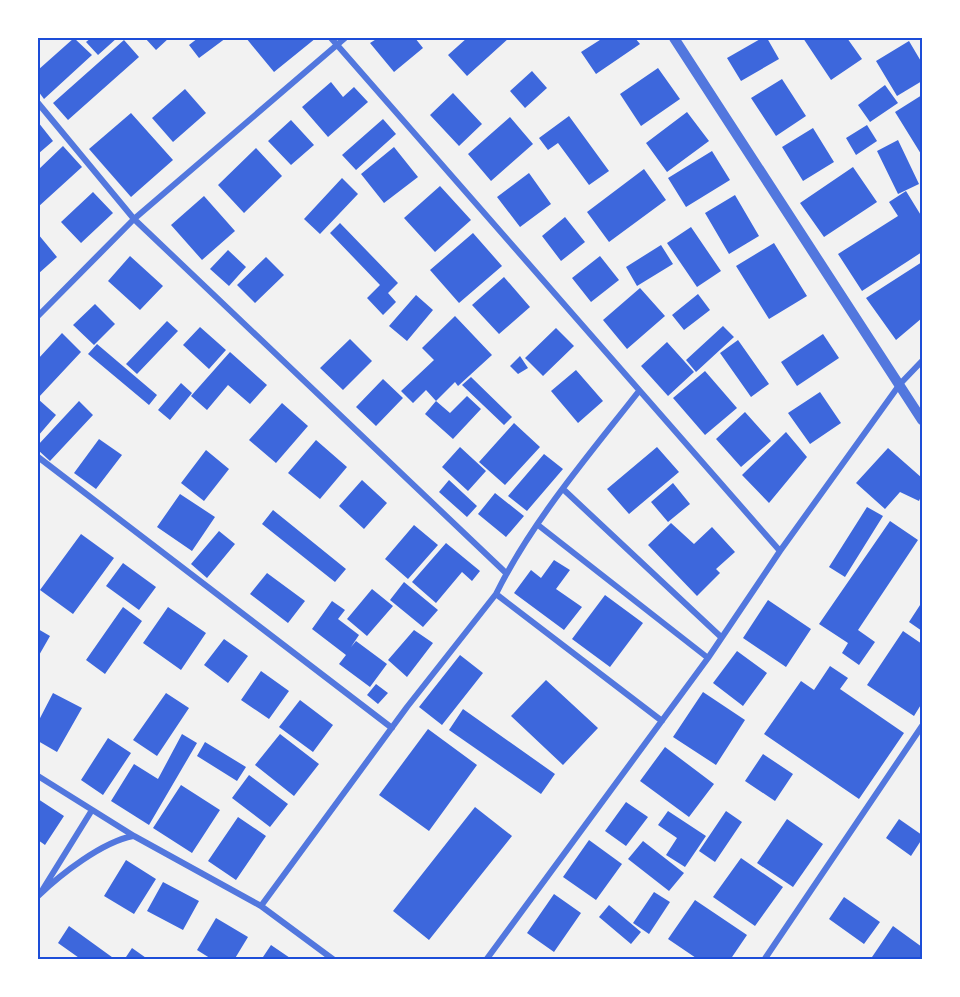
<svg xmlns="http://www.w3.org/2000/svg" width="960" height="997" font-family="Poppins,sans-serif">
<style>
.building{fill:#3d67dc}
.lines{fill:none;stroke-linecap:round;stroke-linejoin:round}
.minor{stroke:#5277de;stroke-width:6}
.tertiary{stroke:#5277de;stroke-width:10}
.neatline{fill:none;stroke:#1d4ed8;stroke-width:2}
</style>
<rect width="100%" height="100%" fill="#f2f2f2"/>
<path class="building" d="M74,38L92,55L44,99L38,91V70Z
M91,38H117L98,55L86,42Z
M145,38H169L156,50Z
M198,38H226L199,58L189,45Z
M246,38H316L274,72Z
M378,38H415L423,48L394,72L370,43Z
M467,38H509L467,76L448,55Z
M603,38H635L640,44L596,74L581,52Z
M762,38H767L779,59L741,81L727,58Z
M803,38H847L862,59L831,80Z
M124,40L139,57L68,120L53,103Z
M909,41L922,63V81L897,96L876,61Z
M658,68L680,99L641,126L620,94Z
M532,71L547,88L525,108L510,91Z
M782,79L806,116L776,136L751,98Z
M331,82L343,97L354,87L368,102L328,137L302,107Z
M885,85L898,103L870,122L858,105Z
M185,89L206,113L173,142L152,118Z
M453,93L482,124L459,146L430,115Z
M922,95V153L921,154L895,112Z
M687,112L709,141L667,172L646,143Z
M131,113L173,160L131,197L89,149Z
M569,116L609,171L589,185L558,143L548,150L539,138Z
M510,117L533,144L491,181L468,154Z
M383,119L396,134L356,170L342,155Z
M291,120L314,145L291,165L268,141Z
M38,122L53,141L38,154Z
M867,125L877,141L856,155L846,138Z
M813,128L834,162L803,181L782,147Z
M898,140L919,184L898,194L877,151Z
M63,146L82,167L38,207V170Z
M394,147L418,177L384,203L361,174Z
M256,148L282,176L244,213L218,185Z
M712,151L730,180L686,207L668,178Z
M853,167L877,202L824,237L800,203Z
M644,169L666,200L609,242L587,212Z
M529,173L551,204L520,227L497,197Z
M342,178L358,194L320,234L304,219Z
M440,186L471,220L435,252L404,218Z
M906,191L922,217V252L862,291L838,254L898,216L889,202Z
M93,192L113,213L81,243L61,222Z
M735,195L759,236L729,254L705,213Z
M204,196L235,231L202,260L171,225Z
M565,217L585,242L561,261L542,236Z
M340,223L398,283L388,293L396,302L383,315L367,298L380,285L330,233Z
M691,227L721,271L697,287L667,243Z
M473,233L502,266L459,303L430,270Z
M38,234L57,257L38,274Z
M774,243L807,296L769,319L736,266Z
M661,245L673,264L637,286L626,267Z
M228,250L246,267L229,286L210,269Z
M130,256L163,286L140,310L108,281Z
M600,256L619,280L591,302L572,278Z
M266,257L284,275L255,303L237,285Z
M922,262V318L896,340L866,298Z
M504,277L530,307L499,334L472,305Z
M640,288L665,316L627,349L603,320Z
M698,294L710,310L684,330L672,315Z
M416,295L433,310L407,341L389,326Z
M95,304L115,324L94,345L73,325Z
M455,316L492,355L458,386L455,382L436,401L426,390L413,403L401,391L434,360L422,348Z
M167,321L178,331L137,374L126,364Z
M723,326L734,337L696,372L686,360Z
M200,327L226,350L209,369L183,345Z
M556,328L574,346L543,376L525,358Z
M62,333L81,352L38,398V359Z
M823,334L839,358L797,386L781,362Z
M350,339L372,361L343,390L320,368Z
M738,340L769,384L751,397L720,353Z
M667,342L694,372L668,396L641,366Z
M97,344L157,395L149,405L88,354Z
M230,352L267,385L250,404L228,385L207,410L191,396Z
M520,356L528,368L518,374L510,366Z
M576,370L603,401L578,423L551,391Z
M705,371L737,408L705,435L673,398Z
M471,377L512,417L504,425L462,385Z
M383,379L403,398L376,426L356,407Z
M181,383L192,393L170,420L158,410Z
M820,392L841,423L810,444L788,413Z
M467,396L481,409L453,439L425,414L436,401L450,413Z
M38,399L56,415L38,436Z
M79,401L93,415L50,461L38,450V445Z
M282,403L308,426L276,463L249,440Z
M745,412L771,441L741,467L716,439Z
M514,423L540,447L505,485L479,462Z
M786,432L807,457L769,503L742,475Z
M99,439L122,455L96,489L74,473Z
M316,440L347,467L320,499L288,473Z
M460,447L486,471L468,491L442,467Z
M657,447L679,472L629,514L607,489Z
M888,448L922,478V494L919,501L900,492L885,509L856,483Z
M206,450L229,469L204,501L181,483Z
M544,454L563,469L527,511L508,496Z
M362,480L387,503L364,529L339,506Z
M449,480L477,506L467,517L439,492Z
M673,483L690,504L668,522L651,502Z
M495,493L524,516L506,537L478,514Z
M180,494L215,517L192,551L157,527Z
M867,507L883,516L845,577L829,567Z
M273,510L346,569L335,582L262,524Z
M890,521L918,540L858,630L875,642L859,665L842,653L848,643L819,624Z
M671,523L694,544L712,527L735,552L716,569L720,573L697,596L648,545Z
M414,525L438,545L408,579L385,559Z
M219,531L235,544L207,578L191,564Z
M81,534L114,558L73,614L40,590Z
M446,543L480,571L472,581L462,572L436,603L412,582Z
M554,560L570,570L556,589L582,607L564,630L514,593L531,570L541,578Z
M123,563L156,587L139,610L106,586Z
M267,573L305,601L288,623L250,594Z
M404,582L438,610L423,627L390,600Z
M372,589L393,606L367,636L347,619Z
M605,595L643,623L610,667L572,639Z
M768,600L811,629L786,667L743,638Z
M332,601L345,610L338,619L359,635L351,647L356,641L387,664L370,687L339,664L346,655L312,629Z
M922,602V631L909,622Z
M123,607L142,621L105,674L86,660Z
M168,607L206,633L181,670L143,643Z
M38,629L50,636L38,657Z
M414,630L433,643L407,677L388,660Z
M903,631L922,644V703L914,716L867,685Z
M224,639L248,656L228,683L204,665Z
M737,651L767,673L743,706L713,683Z
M460,655L483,673L442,725L419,707Z
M830,666L848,678L840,689L904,733L859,799L764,734L801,681L814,690Z
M261,671L289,691L269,719L241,700Z
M546,680L598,728L563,765L511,716Z
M376,684L388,693L378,704L367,695Z
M703,692L745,720L716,765L673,737Z
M53,693L82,708L57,752L38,741V722Z
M166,693L189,708L157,756L133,740Z
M300,700L333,725L313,752L279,727Z
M463,709L555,774L541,794L449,730Z
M428,729L477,765L429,831L379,795Z
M182,734L197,743L149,825L111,801L134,764L158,779Z
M280,734L319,764L294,796L255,765Z
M108,738L131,753L103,795L81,780Z
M205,742L246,767L237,781L197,756Z
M665,747L714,784L689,817L640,781Z
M763,754L793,774L775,801L745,781Z
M249,775L288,804L270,827L232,798Z
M181,785L220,810L192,853L153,828Z
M38,799L64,816L45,845L38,840Z
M626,802L648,817L626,846L605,831Z
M475,807L512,836L429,940L393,911Z
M668,811L706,836L685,867L666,855L677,838L658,825Z
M726,811L742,822L715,862L699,851Z
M238,817L266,836L236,880L208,861Z
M787,819L823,844L793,887L757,863Z
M899,819L922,835V839L911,856L886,838Z
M589,840L622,864L596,900L563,877Z
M643,841L684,873L669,891L628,859Z
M741,858L783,887L755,926L713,897Z
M126,860L156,879L134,914L104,896Z
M163,882L199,901L183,930L147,911Z
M654,892L670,902L649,934L633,923Z
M554,894L581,913L554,952L527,933Z
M844,897L880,922L864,944L829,919Z
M695,900L747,935L730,960H699L668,939Z
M609,905L641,932L631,944L599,917Z
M216,918L248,937L234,960H213L197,950Z
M69,926L116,960H82L58,943Z
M893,926L922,947V955L920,960H870Z
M271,945L293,960H261Z
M132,948L149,960H124Z"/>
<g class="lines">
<path class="minor" d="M331,38L780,551
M38,103L134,219L506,573
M38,316L134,219L345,38
M38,457L392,728
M563,489L721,637
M538,525L708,658
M496,594L662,721
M38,776L134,836L261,906L334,960
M43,889L92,810
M38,896C61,874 102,842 133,836
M261,906L407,707L496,594C532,521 589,455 639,391
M486,960L708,658L780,551L900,384L922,361
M764,960L922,726"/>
<path class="tertiary" d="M674,38L922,420"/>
</g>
<rect width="960" height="997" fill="none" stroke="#ffffff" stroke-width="78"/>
<rect x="39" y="39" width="882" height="919" class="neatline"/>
</svg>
